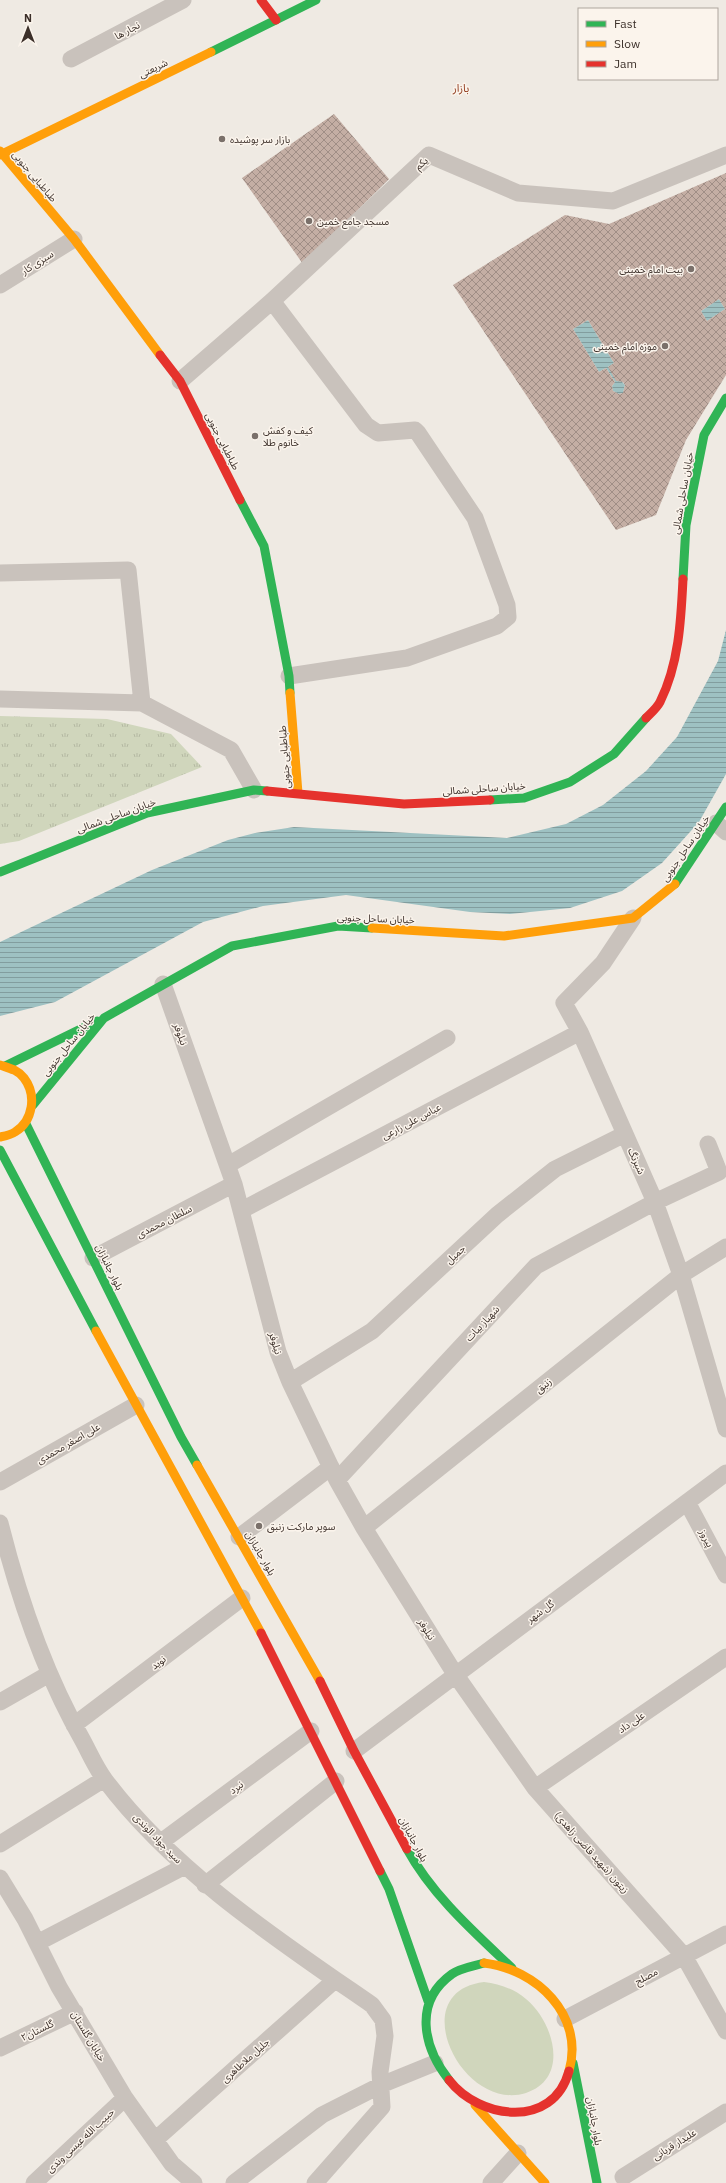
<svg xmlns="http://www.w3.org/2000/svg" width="726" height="2183" font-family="'IBM Plex Sans','Noto Sans Arabic',sans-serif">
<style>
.grass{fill:#d0d6bc}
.park{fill:url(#park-tufts)}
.water{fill:url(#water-rules)}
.building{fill:url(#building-cross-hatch);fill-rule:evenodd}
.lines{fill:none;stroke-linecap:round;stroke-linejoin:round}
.street{stroke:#c9c2bc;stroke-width:17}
.fast{stroke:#30b455;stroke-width:9}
.slow{stroke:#ff9f0a;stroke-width:9}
.jam{stroke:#e5322d;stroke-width:9}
.poi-dot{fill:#7a706a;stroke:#fbf4ec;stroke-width:1.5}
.labels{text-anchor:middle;stroke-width:3;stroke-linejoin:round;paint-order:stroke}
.street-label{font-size:10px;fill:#3b2f29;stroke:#fbf4ec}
.poi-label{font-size:10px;fill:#3b2f29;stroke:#fbf4ec;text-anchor:start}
.neighbourhood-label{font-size:11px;fill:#903a1c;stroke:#fbf4ec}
</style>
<defs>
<pattern id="park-tufts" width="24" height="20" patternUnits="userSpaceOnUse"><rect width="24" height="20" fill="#d0d6bc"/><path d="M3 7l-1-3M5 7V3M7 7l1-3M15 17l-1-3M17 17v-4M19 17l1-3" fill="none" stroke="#b4b8a2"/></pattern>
<pattern id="water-rules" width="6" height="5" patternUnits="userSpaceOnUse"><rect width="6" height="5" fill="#9ec1c2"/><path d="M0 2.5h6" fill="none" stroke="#829d9e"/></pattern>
<pattern id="building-cross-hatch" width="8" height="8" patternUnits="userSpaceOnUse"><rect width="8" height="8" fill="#c4aea4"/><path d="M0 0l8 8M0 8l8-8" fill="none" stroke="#a08e86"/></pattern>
</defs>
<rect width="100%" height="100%" fill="#efeae3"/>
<path class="grass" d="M484,1982C499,1984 513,1988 526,1999C553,2021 571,2078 526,2093C462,2113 403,1992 484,1982Z"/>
<path class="park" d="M0,716L107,719L171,734L202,767L19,841L0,844Z"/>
<path class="water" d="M719,299L725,309L707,321L701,311Z
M588,320L614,363L608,367L625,385L623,393L619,394L613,391L612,386L615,382L606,368L599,372L573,329Z
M726,630V774L699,822L662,863L622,891L570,908L510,914L470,912L346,895L263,906L203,922L55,1002L0,1016V942L152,870L228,840L255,833L294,827L507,838L566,824L603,805L646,771L677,737L718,661Z"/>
<path class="building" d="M334,114L389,179L303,264L242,178Z
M726,173V375L686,440L656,515L616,530L453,285L565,215L609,224ZM719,299L725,309L707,321L701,311ZM588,320L614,363L608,367L616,381L623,382L625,385L623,393L619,394L613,391L612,386L615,382L606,368L599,372L573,329Z"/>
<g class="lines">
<path class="street" d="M71,59L183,0
M0,285L74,239
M272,301L366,425L378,433L415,430L418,433L475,518L507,605L508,617L497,626L407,658L289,676
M180,381L272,301L429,155L518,193L613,201L726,155
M0,573L128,570L142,703
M0,699L142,703L231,750L254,790
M716,823L726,832
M633,918L603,963L564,1003L580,1032L655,1202L681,1275L726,1429
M163,984L234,1184L278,1352L290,1382L337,1480L364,1528L455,1674L535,1788L684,1956L726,2031
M228,1165L447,1038
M242,1210L580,1032
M93,1258L234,1184
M290,1382L372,1331L497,1215L555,1169L625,1134
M337,1480L536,1266L655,1202L719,1172L708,1144
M0,1482L136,1405
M687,1502L726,1575
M0,1523C19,1599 44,1673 83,1741C90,1754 96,1768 105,1780C174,1872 278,1940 372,2005L383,2020L385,2036L380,2072L382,2107L315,2183
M364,1528L681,1275L726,1247
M239,1537L331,1467
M0,1702L49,1674
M74,1725L242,1598
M354,1751L726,1473
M535,1788L726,1657
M161,1842L311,1731
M0,1844L104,1779
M0,1878L25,1919L59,1987L125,2098L172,2164L194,2183
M205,1885L336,1781
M37,1943L185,1866
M565,2019L726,1934
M0,2048L75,2012
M155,2140L335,1980
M623,2177L726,2112
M34,2183L125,2098
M234,2183L322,2115L381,2085L435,2063
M491,2183L518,2153"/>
<path class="fast" d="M211,52L316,0
M240,500L264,546L289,676L290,693
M683,579L686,525L704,435L726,398
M490,800L524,798L570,782L614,754L646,718
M0,872L147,813L254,790L267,791
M675,884L726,807
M5,1066L97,1021
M33,1105L104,1018L232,946L338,926L372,928
M26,1124L181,1437L197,1465
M0,1150L96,1331
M407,1849C432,1895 474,1932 512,1968
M380,1871L389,1889L428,2001
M573,2063L597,2183
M449,2080C423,2047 413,2002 452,1974C460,1968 474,1966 484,1963"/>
<path class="slow" d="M0,151L74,239L160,355
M0,155L211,52
M290,693L298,793
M372,928L504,936L633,918L675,884
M0,1065C9,1068 18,1070 24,1078C37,1095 33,1121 15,1132C11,1135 5,1136 0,1137
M96,1331L261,1633
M197,1465L320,1681
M484,1963C536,1969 585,2015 569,2071
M475,2105L545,2183"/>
<path class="jam" d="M261,0L276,20
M160,355L180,381L240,500
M646,718C651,713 657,708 660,702C679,664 681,620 683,579
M267,791L404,804L490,800
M261,1633L380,1871
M320,1681L354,1751L407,1849
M449,2080C479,2119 553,2130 569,2071"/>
</g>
<g class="poi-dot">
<circle cx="222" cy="139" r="4"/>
<circle cx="309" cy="221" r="4"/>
<circle cx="691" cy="269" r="4"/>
<circle cx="665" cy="346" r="4"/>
<circle cx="255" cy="436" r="4"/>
<circle cx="259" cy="1526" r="4"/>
</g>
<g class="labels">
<g class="street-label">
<text transform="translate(127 30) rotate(-28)" y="4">نجار ها</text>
<text transform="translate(153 68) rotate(-26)" y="4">شریعتی</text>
<text transform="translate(421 163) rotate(-42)" y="4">یکم</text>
<text transform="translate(35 176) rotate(50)" y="4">طباطبایی جنوبی</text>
<text transform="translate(37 262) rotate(-32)" y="4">سبزی کار</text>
<text transform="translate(223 441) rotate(63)" y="4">طباطبایی جنوبی</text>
<text transform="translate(682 493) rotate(-80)" y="4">خیابان ساحلی شمالی</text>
<text transform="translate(284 757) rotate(-94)" y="4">طباطبایی جنوبی</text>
<text transform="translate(484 788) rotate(-4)" y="4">خیابان ساحلی شمالی</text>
<text transform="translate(116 815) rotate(-20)" y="4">خیابان ساحلی شمالی</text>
<text transform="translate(685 848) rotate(-56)" y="4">خیابان ساحل جنوبی</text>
<text transform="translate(376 918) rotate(2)" y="4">خیابان ساحل جنوبی</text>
<text transform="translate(181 1034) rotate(70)" y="4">نیلوفر</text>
<text transform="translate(68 1044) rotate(-51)" y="4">خیابان ساحل جنوبی</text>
<text transform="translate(411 1121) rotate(-28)" y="4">عباس علی زارعی</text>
<text transform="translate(637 1161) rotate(66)" y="4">شبرنگ</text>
<text transform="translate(164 1221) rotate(-27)" y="4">سلطان محمدی</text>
<text transform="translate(455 1254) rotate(-43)" y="4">جمیل</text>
<text transform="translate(110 1267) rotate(64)" y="4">بلوار جانبازان</text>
<text transform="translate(482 1323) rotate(-47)" y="4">شهباز بیات</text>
<text transform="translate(276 1343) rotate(73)" y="4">نیلوفر</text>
<text transform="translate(543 1385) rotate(-39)" y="4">زنبق</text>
<text transform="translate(68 1443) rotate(-30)" y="4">علی اصغر محمدی</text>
<text transform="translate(707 1538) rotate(62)" y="4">پیروز</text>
<text transform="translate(261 1553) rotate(60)" y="4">بلوار جانبازان</text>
<text transform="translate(540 1611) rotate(-36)" y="4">گل شهر</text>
<text transform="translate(427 1629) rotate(58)" y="4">نیلوفر</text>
<text transform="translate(158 1662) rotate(-37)" y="4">نوید</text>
<text transform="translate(631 1722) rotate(-34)" y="4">علی داد</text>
<text transform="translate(236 1787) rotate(-37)" y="4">نبرد</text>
<text transform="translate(158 1838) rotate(46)" y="4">سید جواد الوندی</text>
<text transform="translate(414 1839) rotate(62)" y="4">بلوار جانبازان</text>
<text transform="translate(592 1852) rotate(48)" y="4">زیتون (شهید قاضی زاهدی)</text>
<text transform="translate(646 1976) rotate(-28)" y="4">مصلح</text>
<text transform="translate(37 2030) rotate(-26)" y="4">گلستان۲</text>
<text transform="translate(89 2036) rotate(59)" y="4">خیابان گلستان</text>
<text transform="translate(245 2060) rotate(-42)" y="4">جلیل ملاطاهری</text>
<text transform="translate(595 2121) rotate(80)" y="4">بلوار جانبازان</text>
<text transform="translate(80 2140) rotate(-43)" y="4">حبیب الله عیسی وندی</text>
<text transform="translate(674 2144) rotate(-32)" y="4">علیدار قربانی</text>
</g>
<g class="poi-label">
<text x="230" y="143">بازار سر پوشیده</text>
<text x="317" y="225">مسجد جامع خمین</text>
<text x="683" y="273" text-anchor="end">بیت امام خمینی</text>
<text x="657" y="350" text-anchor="end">موزه امام خمینی</text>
<text x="263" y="434">کیف و کفش<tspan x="263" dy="12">خانوم طلا</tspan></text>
<text x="267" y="1530">سوپر مارکت زنبق</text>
</g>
<g class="neighbourhood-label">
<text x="461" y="92">بازار</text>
</g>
</g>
<rect x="578" y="8" width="140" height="72" fill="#fbf4ec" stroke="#aea59e"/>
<rect x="586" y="21" width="20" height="6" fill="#30b455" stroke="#aea59e"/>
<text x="614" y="28" font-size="12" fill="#3b2f29">Fast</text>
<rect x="586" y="41" width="20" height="6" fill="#ff9f0a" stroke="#aea59e"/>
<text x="614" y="48" font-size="12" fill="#3b2f29">Slow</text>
<rect x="586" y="61" width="20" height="6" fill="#e5322d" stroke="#aea59e"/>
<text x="614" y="68" font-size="12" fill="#3b2f29">Jam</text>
<g transform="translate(28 28)" stroke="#fbf4ec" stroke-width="3" paint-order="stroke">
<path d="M0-3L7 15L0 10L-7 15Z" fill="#3b2f29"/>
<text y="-6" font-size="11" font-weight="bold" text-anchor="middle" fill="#3b2f29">N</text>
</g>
</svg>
